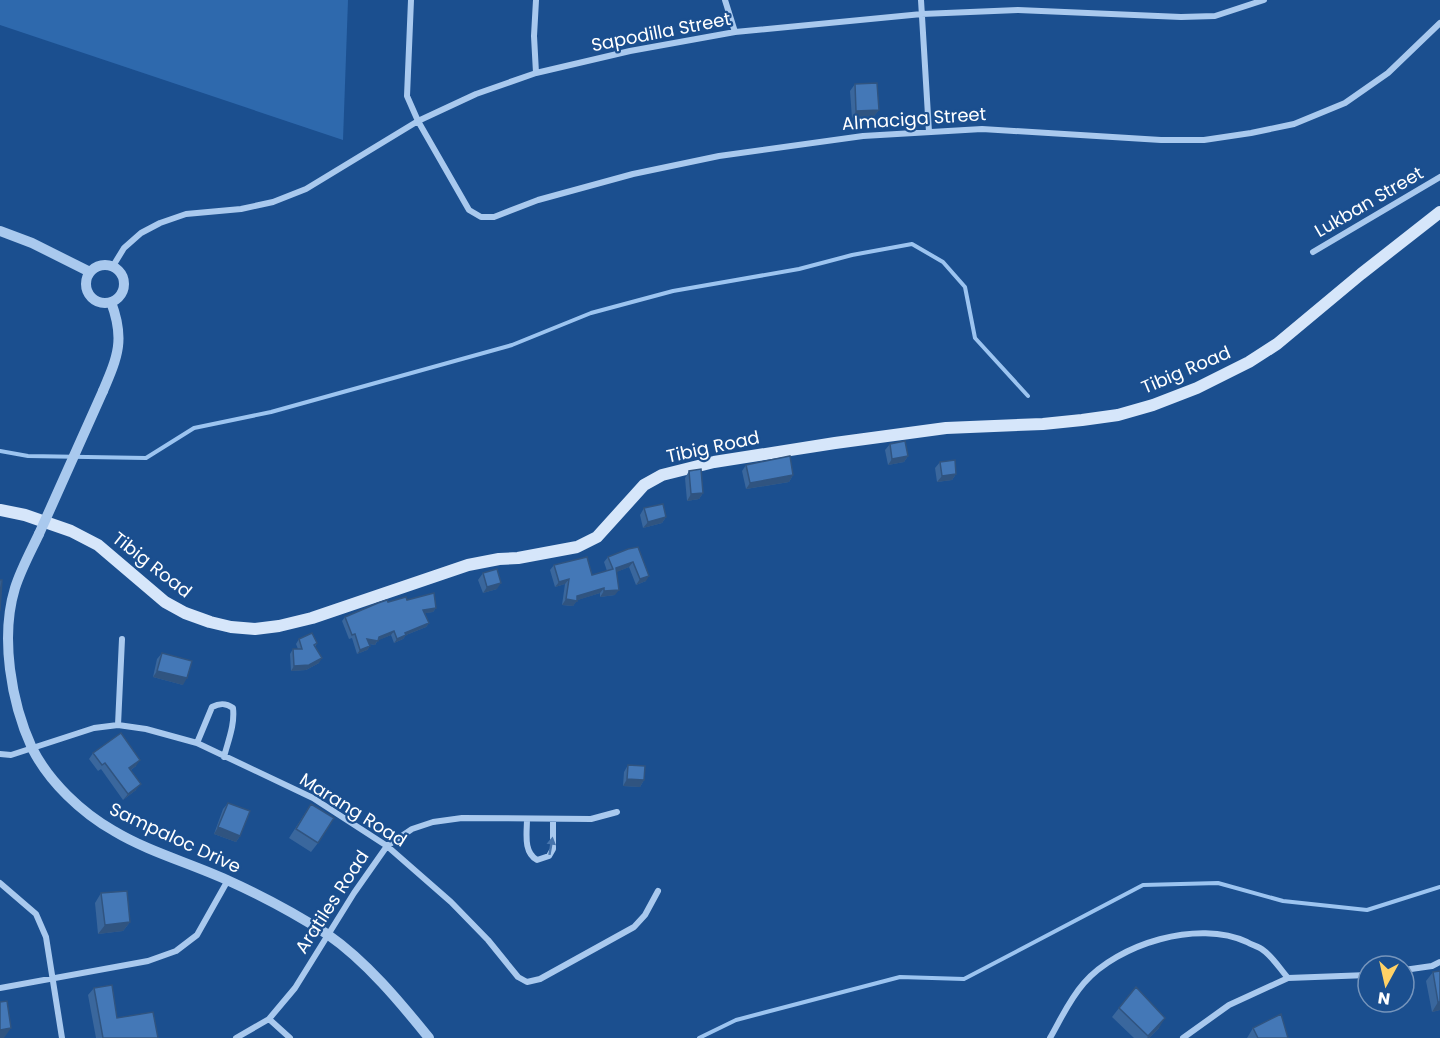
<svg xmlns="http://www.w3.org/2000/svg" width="1440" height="1038" font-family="Poppins,sans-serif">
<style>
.green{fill:#2e69ad}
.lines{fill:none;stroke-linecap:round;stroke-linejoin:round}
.stream{stroke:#9cc4f0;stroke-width:4}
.minor{stroke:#a9c9ee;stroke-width:6}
.tertiary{stroke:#a9c9ee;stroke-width:10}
.secondary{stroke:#d6e6fa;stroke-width:12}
.tertiary-bridge{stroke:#a9c9ee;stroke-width:10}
.wall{fill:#3a679d}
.shaded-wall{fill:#305480}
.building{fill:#4478b7;stroke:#305480;stroke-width:1.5}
.oneway{fill:#4674ac}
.labels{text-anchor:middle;stroke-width:4.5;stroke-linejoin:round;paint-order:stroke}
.street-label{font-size:18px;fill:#fff;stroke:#1b4f8f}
</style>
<rect width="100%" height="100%" fill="#1b4f8f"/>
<path class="green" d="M0,0H348L343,140L0,25Z"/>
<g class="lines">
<path class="stream" d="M0,451L28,456L146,458L194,428L271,412L512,345L591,313L673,291L799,269L852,255L912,244L943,262L965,287L975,338L1028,396
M699,1038L736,1020L900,977L964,979L1143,885L1218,883L1283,901L1367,910L1440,887"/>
<path class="minor" d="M411,0L407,96L418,121L469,210L481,217H494L538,200L633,174L719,156L863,136L982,129L1161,140H1204L1251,133L1294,124L1345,103L1388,73L1440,23
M536,0L534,36L536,73
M725,0L735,32
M921,0L929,132
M1313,252L1440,177
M113,266L124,248L141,233L160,223L186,214L241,209L273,202L306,189L418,121L476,94L536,73L630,51L735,32L922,14L1018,10L1181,17L1215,16L1264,0
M118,725L122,639
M197,743L212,707C220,703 226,703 233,708C235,725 228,741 224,757
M0,754L11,755L94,728L118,725L146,729L197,743L313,798L387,846L451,902L488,940L518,977L527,982L540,979L634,927L645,915L658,891
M527,819C527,833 523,852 537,860L549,856L553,849V819
M0,883L36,914L46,937L62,1038
M1404,970L1432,966L1440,962
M0,988L148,961L176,951L197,935L228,880
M269,1019L290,1038
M236,1038L269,1019L295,988L354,893L387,846L412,829L433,822L462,818L591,819L617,812
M1050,1038C1061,1019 1069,1000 1084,983C1118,944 1198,919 1247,942C1252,945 1259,947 1263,950C1273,957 1280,969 1288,978
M1183,1038L1229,1005L1288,978L1368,975"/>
<path class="tertiary" d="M0,231L32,243L90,272
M86 284a19 19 0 1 1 38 0a19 19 0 1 1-38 0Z
M103,391C118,356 125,339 111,302
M39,534C31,551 21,569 15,588C0,637 11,702 32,748C49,782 82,813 114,831C149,852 190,863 227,880C258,894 299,916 327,934C366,961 400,1002 429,1038"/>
<path class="secondary" d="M0,510L25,515L71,531L98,545L165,602L185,613L210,622L231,627L255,629L279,626L312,618L468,565L499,559L518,558L577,547L597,537L644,485L662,475L714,462L835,443L946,428L1043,424L1082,420L1118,415L1153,405L1197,388L1249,362L1277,344L1361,274L1440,212"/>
<path class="tertiary-bridge" d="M39,534L103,391"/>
</g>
<path class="wall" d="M855,84L879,110L874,116L852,118L850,91Z
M890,444L908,456L904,462L888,465L885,450Z
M940,462L956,474L952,480L937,482L935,468Z
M746,465L793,475L789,482L746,489L742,471Z
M689,471L703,493L699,499L687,501L685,478Z
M644,508L666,517L662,523L643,528L640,515Z
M628,549L646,581L636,585L629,567L616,572L615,595L600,597V593L577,600L573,606L562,605L565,584L555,587L550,570L554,565L592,575L607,571L604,562L608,557Z
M483,573L497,589L483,593L478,580Z
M407,600L436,608L433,612L425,613L429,623L426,627L406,635L403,639L394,643L391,635L378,640L375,645L369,644L370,646L367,650L357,654L352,638L349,639L342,621L345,617L388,602Z
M299,639L317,643L315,647L319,663L306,670L291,671L290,654L293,649H298L296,644Z
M162,653L183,685L153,677L157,659Z
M93,753L136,766L131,770L136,790L123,800L101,769L98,771L89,759Z
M628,765L644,780L640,787L623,786L624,772Z
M228,803L240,836L236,842L214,834L223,809Z
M311,804L318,843L311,852L289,838Z
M101,893L130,922L123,931L98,934L95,903Z
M1440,971V1010L1432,1012L1426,981L1433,972Z
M94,988L117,1018L158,1038H96L88,995Z
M1119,1008L1159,1028L1149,1038H1134L1112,1017Z
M1253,1028L1288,1038H1247Z"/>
<path class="shaded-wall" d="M879,110L874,116L852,118L856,111Z
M908,456L904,462L888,465L892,459Z
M956,474L952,480L937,482L942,476Z
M793,475L789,482L746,489L750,483Z
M703,493L699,499L687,501L691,494Z
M666,517L662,523L643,528L648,522Z
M633,562L629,567L612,574L616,568Z
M649,576L646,581L636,585L640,579Z
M569,579L565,584L555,587L559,582Z
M501,583L497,589L483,593L487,587Z
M604,588L600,593L575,601H577L573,606L562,605L566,599Z
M619,590L615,595L600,597L604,591Z
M436,608L433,612L420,614L423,610Z
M429,623L426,627L406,635L403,639L394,643L397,639L405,633Z
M394,631L391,635L377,641L375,645L364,643L367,639L379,637Z
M370,646L367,650L357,654L360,650Z
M322,658L319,663L306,670L291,671L294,666Z
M157,671L187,678L183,685L153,677Z
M140,760L136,766L125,774L129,768Z
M627,779L644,780L640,787L623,786Z
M141,784L136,790L123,800L128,794Z
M218,827L240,836L236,842L214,834Z
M130,922L123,931L98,934L105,925Z
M1438,1002H1440V1010L1432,1012Z
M1165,1018L1159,1028L1149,1038H1147Z
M11,1028L4,1038H0V1030Z"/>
<path class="building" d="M877,83L879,110L856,111L855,84Z
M905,441L908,456L892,459L890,444Z
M790,456L793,475L750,483L746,465Z
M955,460L956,474L942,476L940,462Z
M701,469L703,493L691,494L689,471Z
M663,504L666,517L648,522L644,508Z
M638,547L649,576L640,579L633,562L616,568L619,590L604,591V588L577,596V601L566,599L569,579L559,582L554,565L587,557L592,575L613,569L608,557L628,549Z
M497,569L501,583L487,587L483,573Z
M0,580H2L0,611Z
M434,593L436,608L423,610L429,623L405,633L406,635L397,639L394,631L379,637L378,641L367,639L370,646L360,650L355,634L352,635L345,617L378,603L387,600L388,602L406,597L407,600Z
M312,633L317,643L314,645L322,658L309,665L294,666L293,649H302L299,639Z
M162,653L192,661L187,678L157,671Z
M121,733L140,760L129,768L141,784L128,794L105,763L102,765L93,753Z
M628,765L645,766L644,780L627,779Z
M228,803L250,811L240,836L218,827Z
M311,804L334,818L318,843L296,829Z
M127,891L130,922L105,925L101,893Z
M1440,971V1002H1438L1433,972Z
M112,985L117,1018L153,1012L158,1038H103L94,988Z
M1136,987L1165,1018L1148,1036L1119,1008Z
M7,1001L11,1028L0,1030V1002Z
M1281,1014L1288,1038H1258L1253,1028Z"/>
<defs><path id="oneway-solid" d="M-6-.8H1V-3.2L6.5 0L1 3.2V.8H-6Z" transform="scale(1.5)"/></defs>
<use class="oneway" href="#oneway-solid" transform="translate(551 846) rotate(-80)"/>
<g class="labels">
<g class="street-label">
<text transform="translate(661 32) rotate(-11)" y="6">Sapodilla Street</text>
<text transform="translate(914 119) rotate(-4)" y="6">Almaciga Street</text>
<text transform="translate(1369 202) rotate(-30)" y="6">Lukban Street</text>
<text transform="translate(1186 370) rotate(-23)" y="6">Tibig Road</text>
<text transform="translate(713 447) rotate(-12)" y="6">Tibig Road</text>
<text transform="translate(152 565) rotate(38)" y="6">Tibig Road</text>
<text transform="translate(353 810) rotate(32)" y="6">Marang Road</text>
<text transform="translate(175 838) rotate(25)" y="6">Sampaloc Drive</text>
<text transform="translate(332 902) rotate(-57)" y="6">Aratiles Road</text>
</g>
</g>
<g transform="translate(1386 984) rotate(188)"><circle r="28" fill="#1b4f8f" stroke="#7695bc" stroke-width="1.5"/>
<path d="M0-4.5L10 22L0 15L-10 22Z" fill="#ffd166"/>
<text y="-9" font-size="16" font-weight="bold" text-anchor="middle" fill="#ffffff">N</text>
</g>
</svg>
